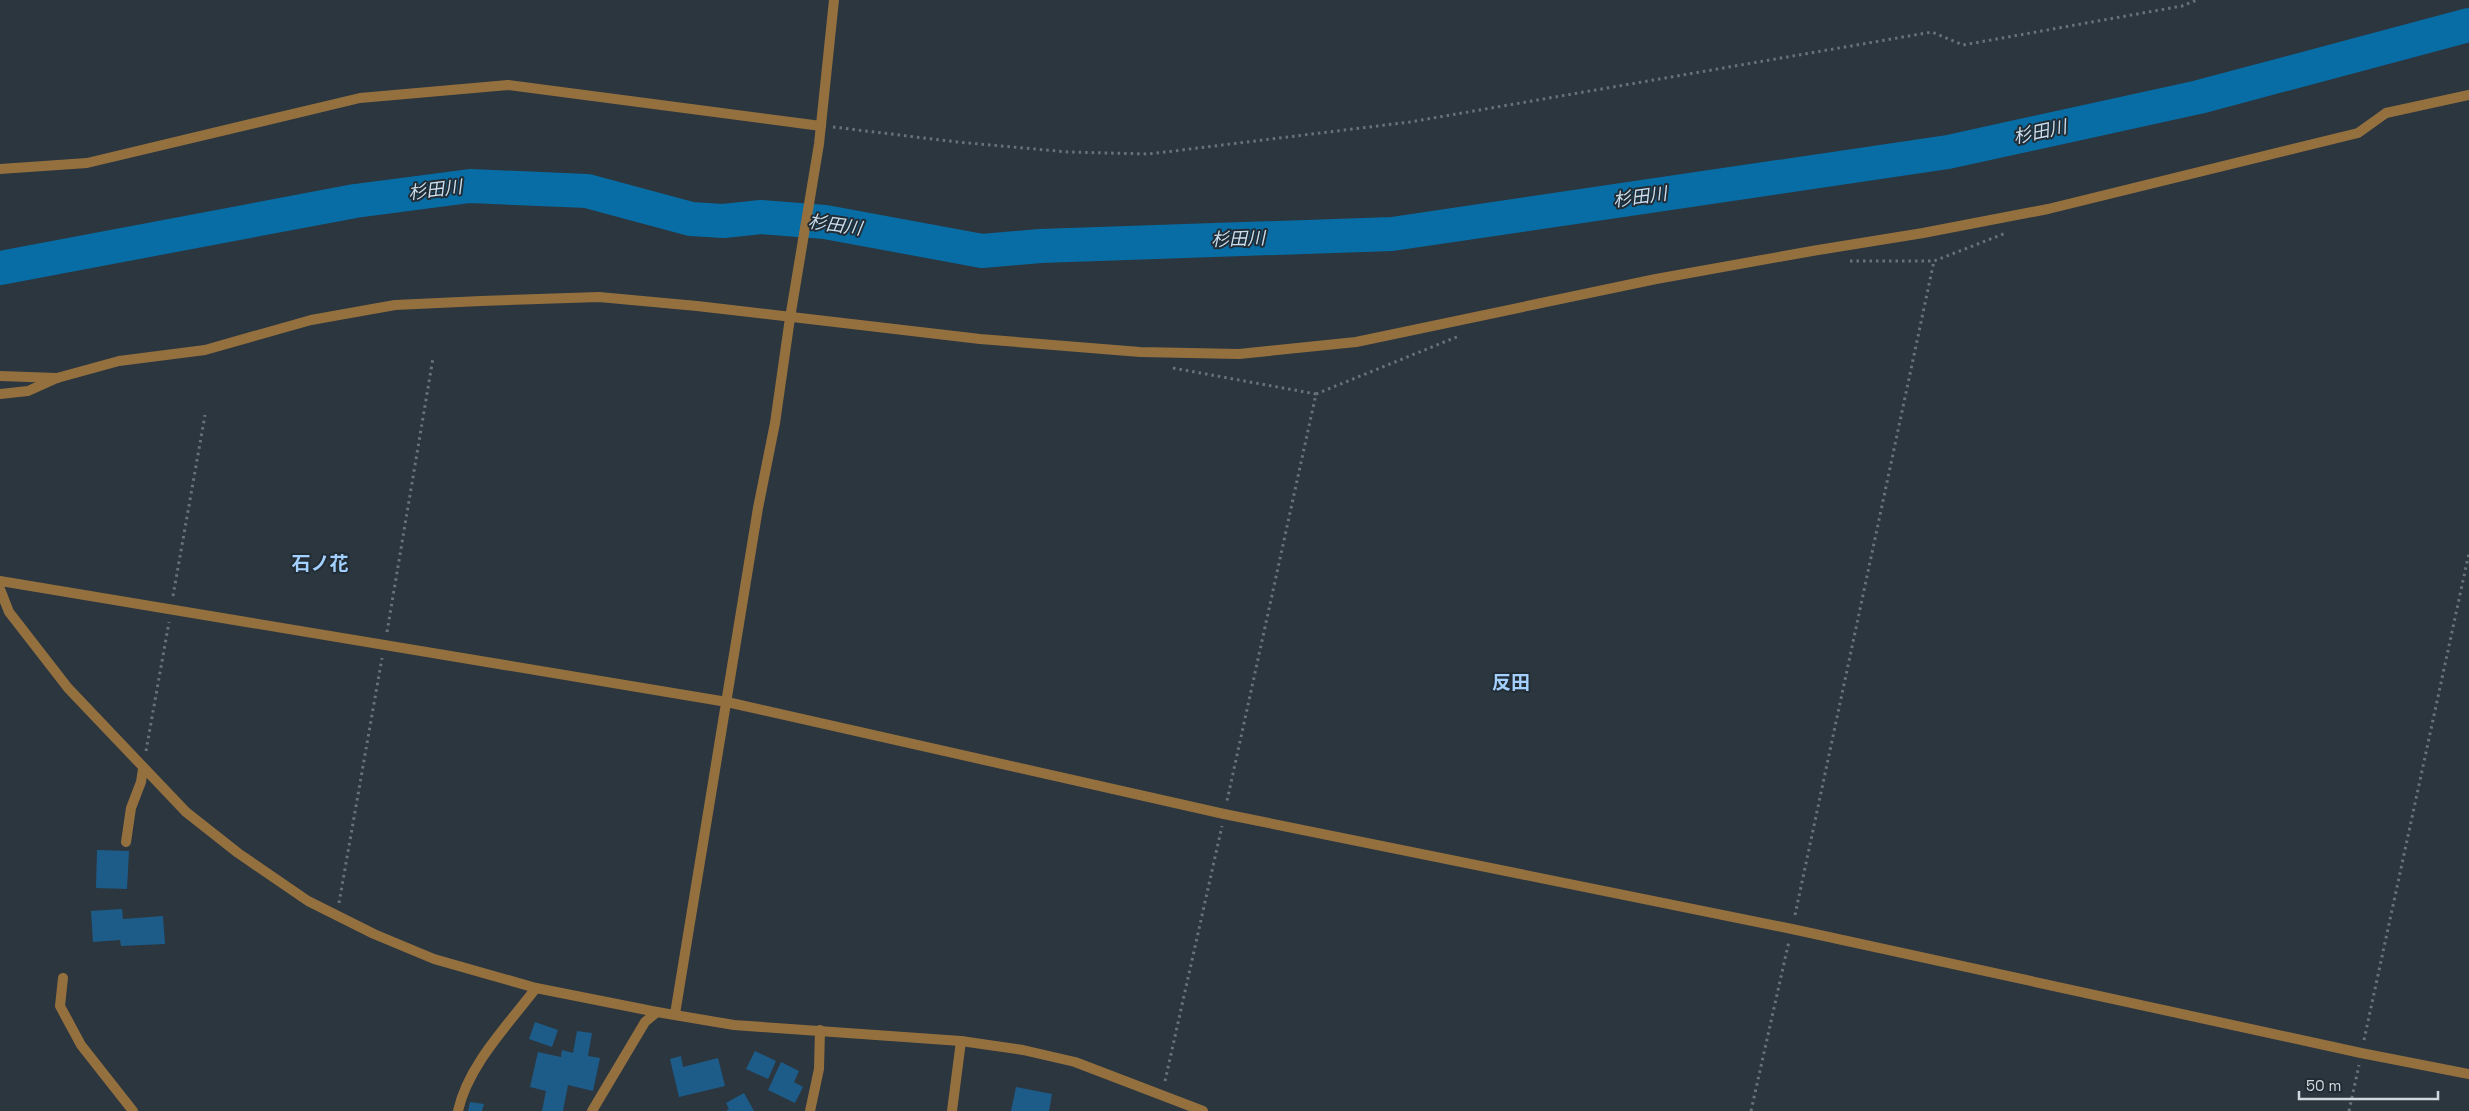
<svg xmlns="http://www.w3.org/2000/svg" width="2469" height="1111" font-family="'Space Grotesk','Noto Sans JP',sans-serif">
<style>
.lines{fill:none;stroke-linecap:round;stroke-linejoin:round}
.river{stroke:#086da4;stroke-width:34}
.building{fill:#1d5c88}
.path{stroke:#687279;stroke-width:3;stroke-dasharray:2.5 4;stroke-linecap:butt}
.service{stroke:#94703f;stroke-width:10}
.minor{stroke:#94703f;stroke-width:10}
.tertiary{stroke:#94703f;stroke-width:10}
.labels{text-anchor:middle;stroke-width:4;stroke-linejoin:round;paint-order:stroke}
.water-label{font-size:18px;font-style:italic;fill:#cbdeee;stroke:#212c35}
.quarter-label{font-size:19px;font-weight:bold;fill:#a3d0fe;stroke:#212c35}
</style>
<rect width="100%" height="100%" fill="#2b363f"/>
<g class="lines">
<path class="river" d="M0,268L355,201L470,186L587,191L691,219L723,221L761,217L825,222L982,251L1040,246L1392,234L1948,152L2199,97L2469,25"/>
</g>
<path class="building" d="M97,850L129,851L127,889L96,888Z
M122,909L123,919L163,916L165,944L121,946L120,940L93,942L91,911Z
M535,1022L558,1030L552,1047L529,1039Z
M577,1031L592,1033L588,1056L600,1058L593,1091L568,1085L563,1111H542L546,1091L530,1087L538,1052L561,1057L562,1050L573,1053Z
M755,1051L776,1061L768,1079L746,1069Z
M681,1056L683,1067L718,1058L725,1086L679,1097L670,1059Z
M781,1062L799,1071L794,1082L803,1087L795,1103L768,1090Z
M1016,1087L1052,1094L1049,1111H1011Z
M744,1093L754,1111H726L729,1109L726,1103Z
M470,1102L484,1104L482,1111H468Z"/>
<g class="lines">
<path class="path" d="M833,127L957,142L1068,152L1149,154L1410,122L1932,32L1963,45L2182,6L2197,0
M1850,261H1934L2006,233
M1173,368L1316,394L1227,801
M1316,394L1459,336
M173,596L205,415
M387,632L433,358
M146,751L169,622
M339,903L382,658
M1795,915L1934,261
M2364,1040L2469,553
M1165,1081L1222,826
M1751,1111L1789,941
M2349,1111L2359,1065"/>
<path class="service" d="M0,169L87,163L360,98L508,85L821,126
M0,376L57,378"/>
<path class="minor" d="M0,394L28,391L57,378L119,361L205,350L311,320L395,305L481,301L599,297L697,306L980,339L1140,352L1239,354L1356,342L1656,279L1812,251L1923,233L2048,209L2358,133L2386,113L2469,95
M0,581L727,702L1224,814L1792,929L2361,1053L2469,1074
M126,842L131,808L141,782L143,769
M63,978L60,1006L81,1045L133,1111
M675,1014L758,508L775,423L790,318L819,144L834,0
M458,1111C468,1065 508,1025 536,988
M592,1111L645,1022L657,1012
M810,1111L819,1069L820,1030
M952,1111L961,1041"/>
<path class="tertiary" d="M0,589L9,612L68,688L186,812L238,853L308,901L374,934L434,959L536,988L657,1012L734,1025L961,1041L1023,1050L1075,1062L1203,1111"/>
</g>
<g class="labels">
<g class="water-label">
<text transform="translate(2040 132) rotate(-12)" y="6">杉田川</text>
<text transform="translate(435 190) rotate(-7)" y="6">杉田川</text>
<text transform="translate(1640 197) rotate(-8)" y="6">杉田川</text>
<text transform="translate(835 225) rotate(8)" y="6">杉田川</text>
<text transform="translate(1238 239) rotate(-2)" y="6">杉田川</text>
</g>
<g class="quarter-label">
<text x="320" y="570">石ノ花</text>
<text x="1511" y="689">反田</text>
</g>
</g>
<path d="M2299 1091v8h139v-8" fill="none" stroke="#d2d9de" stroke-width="2.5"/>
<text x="2306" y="1091" font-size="15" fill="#d2d9de" stroke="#212c35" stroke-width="4" paint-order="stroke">50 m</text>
</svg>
